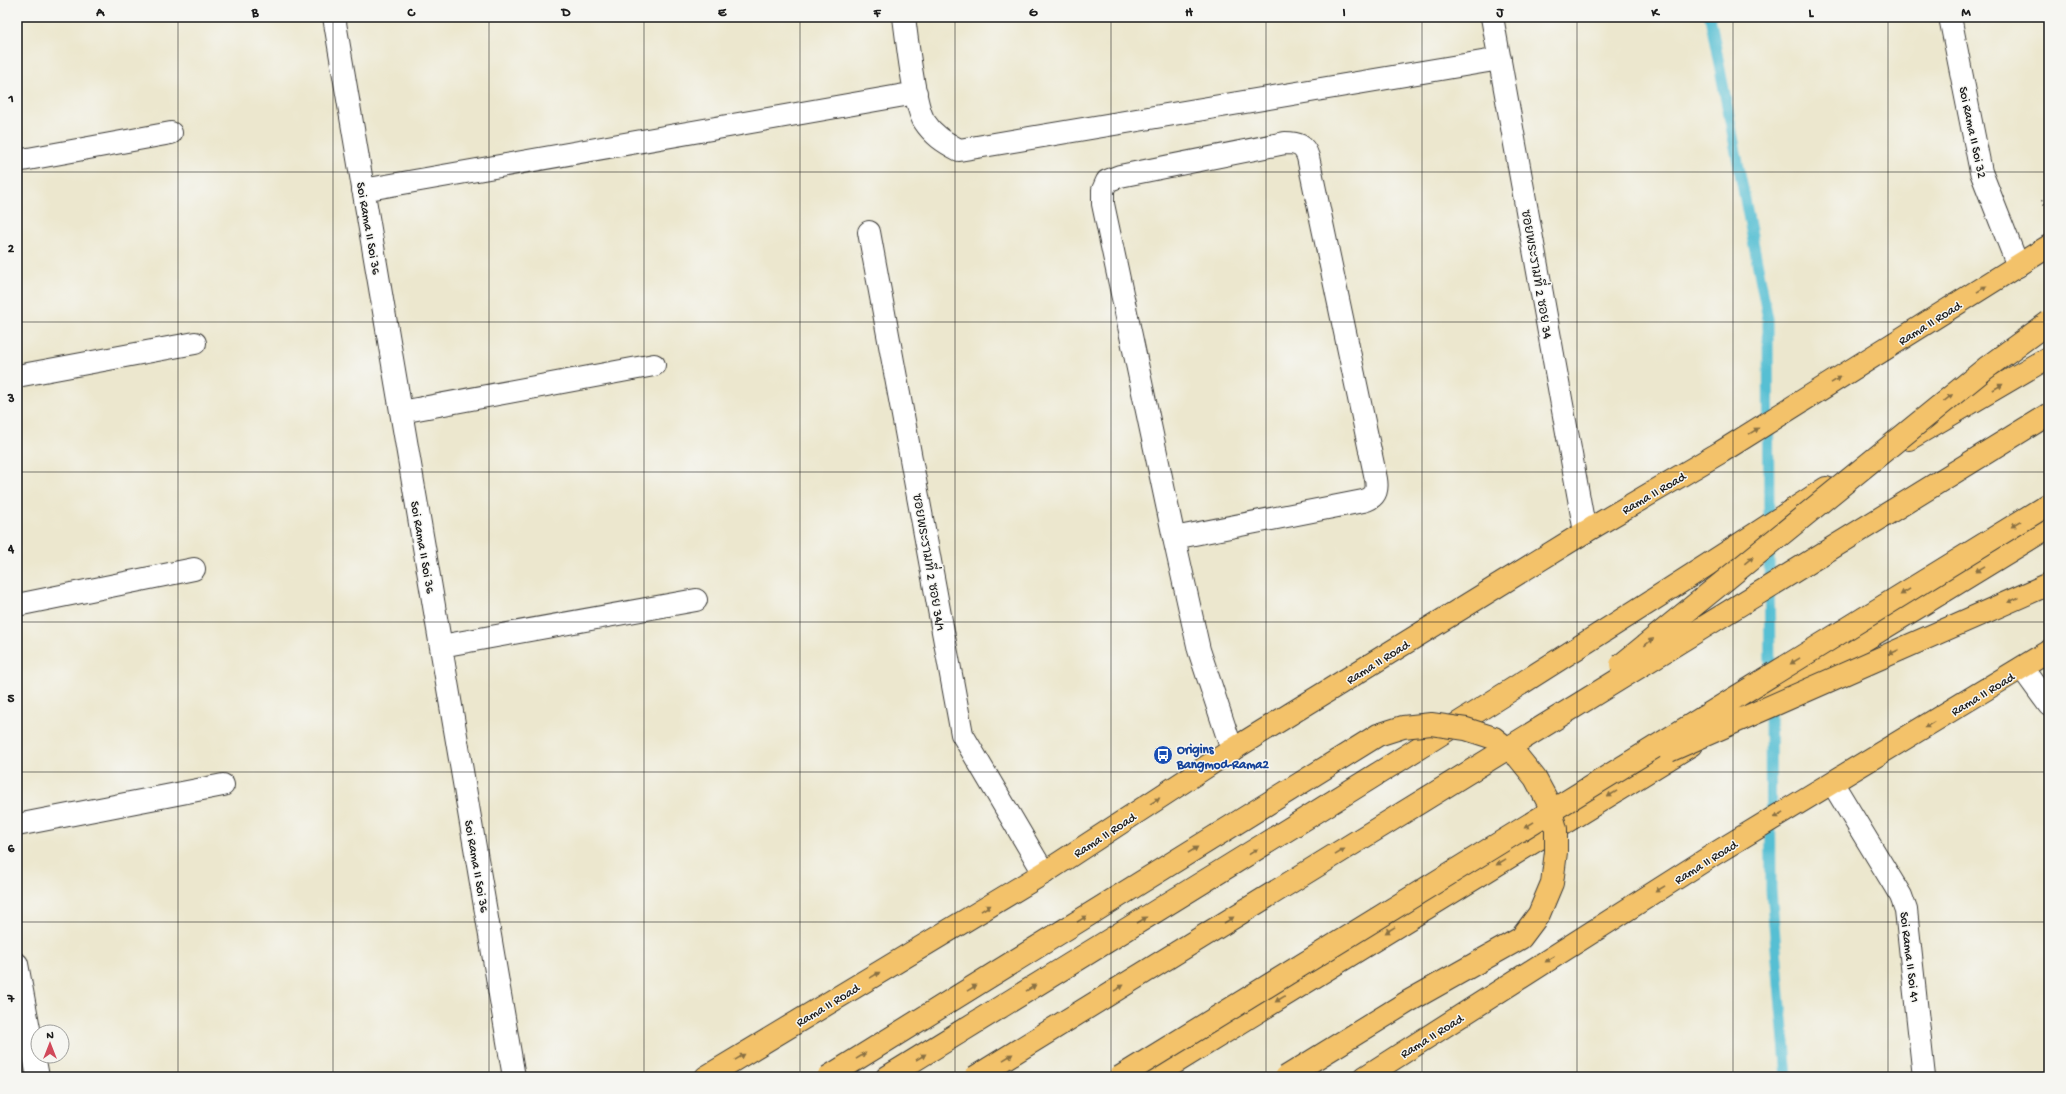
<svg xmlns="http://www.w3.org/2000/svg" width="2066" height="1094" font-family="'Gochi Hand','Playpen Sans Thai',sans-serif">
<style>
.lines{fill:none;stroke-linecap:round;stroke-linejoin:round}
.stream{stroke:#56bfd3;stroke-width:11}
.minor-casing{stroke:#3b3a37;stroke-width:24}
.major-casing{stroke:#3b3a37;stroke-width:24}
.highway-casing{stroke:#3b3a37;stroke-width:24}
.path{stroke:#3b3a37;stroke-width:2.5;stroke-dasharray:1 3;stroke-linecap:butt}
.minor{stroke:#fff;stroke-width:22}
.major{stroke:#f3c26a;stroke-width:22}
.highway{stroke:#f3c26a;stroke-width:22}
.major-bridge-casing{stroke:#3b3a37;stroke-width:24;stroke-linecap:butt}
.highway-bridge-casing{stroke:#3b3a37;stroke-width:24;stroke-linecap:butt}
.major-bridge{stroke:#f3c26a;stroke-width:22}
.highway-bridge{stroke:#f3c26a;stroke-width:22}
.oneway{fill:#886f43}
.grid{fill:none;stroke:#1c1c1c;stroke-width:1;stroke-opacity:0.55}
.labels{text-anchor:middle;stroke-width:3;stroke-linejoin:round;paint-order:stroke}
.street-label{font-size:13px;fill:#1c1c1c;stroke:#f6f6f2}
.transit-label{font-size:13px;font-weight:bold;fill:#164399;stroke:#f6f6f2;text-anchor:start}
.neatline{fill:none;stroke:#1c1c1c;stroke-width:1.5}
.grid-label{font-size:13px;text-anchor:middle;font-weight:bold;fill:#1c1c1c}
</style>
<rect width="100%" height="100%" fill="#f6f6f2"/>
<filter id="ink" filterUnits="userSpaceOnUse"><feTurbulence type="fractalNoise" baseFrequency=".025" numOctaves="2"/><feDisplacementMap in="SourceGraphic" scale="8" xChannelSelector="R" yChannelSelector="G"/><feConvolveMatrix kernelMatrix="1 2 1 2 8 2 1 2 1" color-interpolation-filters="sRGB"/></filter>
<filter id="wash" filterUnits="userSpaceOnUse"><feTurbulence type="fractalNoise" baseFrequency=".012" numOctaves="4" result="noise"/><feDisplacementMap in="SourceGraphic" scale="16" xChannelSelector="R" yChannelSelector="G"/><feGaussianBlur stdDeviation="0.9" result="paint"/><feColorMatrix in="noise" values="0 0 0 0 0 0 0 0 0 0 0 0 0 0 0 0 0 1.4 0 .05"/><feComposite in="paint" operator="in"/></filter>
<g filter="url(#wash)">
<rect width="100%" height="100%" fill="#ece7ce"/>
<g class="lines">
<path class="stream" d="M1710,17L1768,319L1769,527
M1769,544L1770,677
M1770,704L1771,890L1787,1077"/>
</g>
</g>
<g filter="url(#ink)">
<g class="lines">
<defs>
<path id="minor" d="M334,17L514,1077
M904,17C907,39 914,105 924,121C933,135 944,142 959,150L1500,59
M1492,17L1585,532
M1950,17L1981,172L2018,266
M1285,143C1298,143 1304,145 1308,157L1376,479C1378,491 1375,498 1363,501L1174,538L1103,204V190L1107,181L1120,176Z
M17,161L171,133
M363,190L916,93
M869,232L962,734L1044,873
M17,376L195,343
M401,412L654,365
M1174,538L1199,650L1232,750
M17,605L194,569
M441,646L696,600
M2022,668L2049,705
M1833,784L1901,896L1906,910L1924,1077
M17,825L223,785
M17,964L38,1077"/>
<path id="major" d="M706,1077L1044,873L1232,750L1585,532L1721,452L2049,246
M1365,1077L1716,853L2049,651"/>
<path id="highway" d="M1909,439L2049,357
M1763,702L2049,527
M887,1077C1202,883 1517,690 1826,488
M1152,1077L1691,745"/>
</defs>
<use href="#minor" class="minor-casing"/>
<use href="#major" class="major-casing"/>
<use href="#highway" class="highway-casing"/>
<path class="path" d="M2042,200L2049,211"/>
<use href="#minor" class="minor"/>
<use href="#major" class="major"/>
<use href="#highway" class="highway"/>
<defs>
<path id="major-bridge" d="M828,1077L1378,735L1403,727L1431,724L1466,729L1494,738L1518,757L1535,778L1549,804L1556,829V852L1552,883L1539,914L1521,938L1409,1001L1286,1077"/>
<path id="highway-bridge" d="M1621,665L1986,368L2049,322
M1669,751L2049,584
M975,1077L2049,414
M1120,1077L2049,504"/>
</defs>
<use href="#major-bridge" class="major-bridge-casing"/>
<use href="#highway-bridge" class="highway-bridge-casing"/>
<use href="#major-bridge" class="major-bridge"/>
<use href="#highway-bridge" class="highway-bridge"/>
</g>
<defs><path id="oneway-solid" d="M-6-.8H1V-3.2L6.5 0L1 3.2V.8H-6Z"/></defs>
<g class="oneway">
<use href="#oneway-solid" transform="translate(1982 289) rotate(-32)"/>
<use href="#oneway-solid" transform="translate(1836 380) rotate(-32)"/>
<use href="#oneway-solid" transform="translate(1998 387) rotate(-30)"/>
<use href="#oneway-solid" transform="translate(1948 398) rotate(-39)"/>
<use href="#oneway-solid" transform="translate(1754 431) rotate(-32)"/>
<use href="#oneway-solid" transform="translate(2016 524) rotate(148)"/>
<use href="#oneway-solid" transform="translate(1749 560) rotate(-39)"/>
<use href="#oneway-solid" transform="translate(1980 569) rotate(148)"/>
<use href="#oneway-solid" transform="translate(1905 592) rotate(148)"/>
<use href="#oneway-solid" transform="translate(2013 600) rotate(156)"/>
<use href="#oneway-solid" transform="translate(1649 642) rotate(-39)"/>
<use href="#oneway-solid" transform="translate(1894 652) rotate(156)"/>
<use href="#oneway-solid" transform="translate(1795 661) rotate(148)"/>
<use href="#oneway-solid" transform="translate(1929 725) rotate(149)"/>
<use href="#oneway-solid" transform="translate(1612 794) rotate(148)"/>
<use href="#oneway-solid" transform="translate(1155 801) rotate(-33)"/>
<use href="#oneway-solid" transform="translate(1779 815) rotate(149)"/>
<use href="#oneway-solid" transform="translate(1529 825) rotate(148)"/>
<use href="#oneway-solid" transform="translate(1193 850) rotate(-32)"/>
<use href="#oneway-solid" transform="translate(1253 852) rotate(-32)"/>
<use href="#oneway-solid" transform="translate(1340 852) rotate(-32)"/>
<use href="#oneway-solid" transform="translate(1501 862) rotate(148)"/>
<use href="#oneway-solid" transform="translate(1660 889) rotate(148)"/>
<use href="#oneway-solid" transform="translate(986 908) rotate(-31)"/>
<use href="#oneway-solid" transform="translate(1082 919) rotate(-32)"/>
<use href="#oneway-solid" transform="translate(1142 920) rotate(-32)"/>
<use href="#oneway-solid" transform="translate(1229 920) rotate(-32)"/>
<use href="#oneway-solid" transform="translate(1390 930) rotate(148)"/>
<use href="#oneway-solid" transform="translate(1550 959) rotate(148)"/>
<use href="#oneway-solid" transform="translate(875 975) rotate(-31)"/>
<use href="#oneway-solid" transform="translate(972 988) rotate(-32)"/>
<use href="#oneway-solid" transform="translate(1031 988) rotate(-32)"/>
<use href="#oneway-solid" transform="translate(1119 988) rotate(-32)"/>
<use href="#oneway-solid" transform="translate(1280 999) rotate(148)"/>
<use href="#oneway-solid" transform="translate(861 1056) rotate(-32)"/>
<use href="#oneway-solid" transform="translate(740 1057) rotate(-31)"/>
<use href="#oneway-solid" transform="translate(921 1057) rotate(-32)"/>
<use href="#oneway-solid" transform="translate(1008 1057) rotate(-32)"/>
</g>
</g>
<path class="grid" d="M178,17V1077M333,17V1077M489,17V1077M644,17V1077M800,17V1077M955,17V1077M1111,17V1077M1266,17V1077M1422,17V1077M1577,17V1077M1733,17V1077M1888,17V1077M17,172H2049M17,322H2049M17,472H2049M17,622H2049M17,772H2049M17,922H2049"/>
<defs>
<symbol id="bus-disc" viewBox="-11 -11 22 22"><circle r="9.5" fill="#1a4fb4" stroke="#f6f6f2"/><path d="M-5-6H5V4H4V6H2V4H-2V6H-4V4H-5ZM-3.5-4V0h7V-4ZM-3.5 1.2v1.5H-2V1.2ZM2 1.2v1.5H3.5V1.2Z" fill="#fff"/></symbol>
</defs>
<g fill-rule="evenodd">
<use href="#bus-disc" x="1152" y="744" width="22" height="22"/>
</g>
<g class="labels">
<g class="street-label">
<text transform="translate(1974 132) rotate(78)" y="5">Soi Rama II Soi 32</text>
<text transform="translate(370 228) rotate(80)" y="5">Soi Rama II Soi 36</text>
<text transform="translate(1538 274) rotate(80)" y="5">ซอยพระรามที่ 2 ซอย 34</text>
<text transform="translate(1929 322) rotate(-32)" y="5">Rama II Road</text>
<text transform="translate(1653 492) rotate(-30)" y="5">Rama II Road</text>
<text transform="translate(424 547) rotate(80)" y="5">Soi Rama II Soi 36</text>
<text transform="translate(930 562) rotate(80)" y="5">ซอยพระรามที่ 2 ซอย 34/1</text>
<text transform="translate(1377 661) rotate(-32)" y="5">Rama II Road</text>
<text transform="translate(1982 693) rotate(-31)" y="5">Rama II Road</text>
<text transform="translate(1104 834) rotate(-33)" y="5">Rama II Road</text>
<text transform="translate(1705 861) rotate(-32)" y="5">Rama II Road</text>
<text transform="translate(478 866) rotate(80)" y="5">Soi Rama II Soi 36</text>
<text transform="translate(1911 957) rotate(83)" y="5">Soi Rama II Soi 41</text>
<text transform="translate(827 1004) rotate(-31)" y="5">Rama II Road</text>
<text transform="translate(1431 1035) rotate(-32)" y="5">Rama II Road</text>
</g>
<g class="transit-label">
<text x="1177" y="753">Origins<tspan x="1177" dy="15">Bangmod-Rama2</tspan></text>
</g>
</g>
<rect width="2066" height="1094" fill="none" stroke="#f6f6f2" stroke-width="44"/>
<g transform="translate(50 1044)"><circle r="19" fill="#f6f6f2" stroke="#9f9f9c"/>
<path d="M0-3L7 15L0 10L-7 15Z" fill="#d1495b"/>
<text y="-6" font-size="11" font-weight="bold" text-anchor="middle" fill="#1c1c1c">N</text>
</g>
<rect x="22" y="22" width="2022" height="1050" class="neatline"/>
<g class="grid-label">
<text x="100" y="16">A</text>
<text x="255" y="16">B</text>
<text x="411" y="16">C</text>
<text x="566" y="16">D</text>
<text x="722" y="16">E</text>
<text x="877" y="16">F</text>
<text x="1033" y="16">G</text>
<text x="1189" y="16">H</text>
<text x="1344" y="16">I</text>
<text x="1500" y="16">J</text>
<text x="1655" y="16">K</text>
<text x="1811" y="16">L</text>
<text x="1966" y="16">M</text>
<text x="11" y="102">1</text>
<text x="11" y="252">2</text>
<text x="11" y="402">3</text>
<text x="11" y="552">4</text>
<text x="11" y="702">5</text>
<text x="11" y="852">6</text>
<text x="11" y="1002">7</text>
</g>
</svg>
